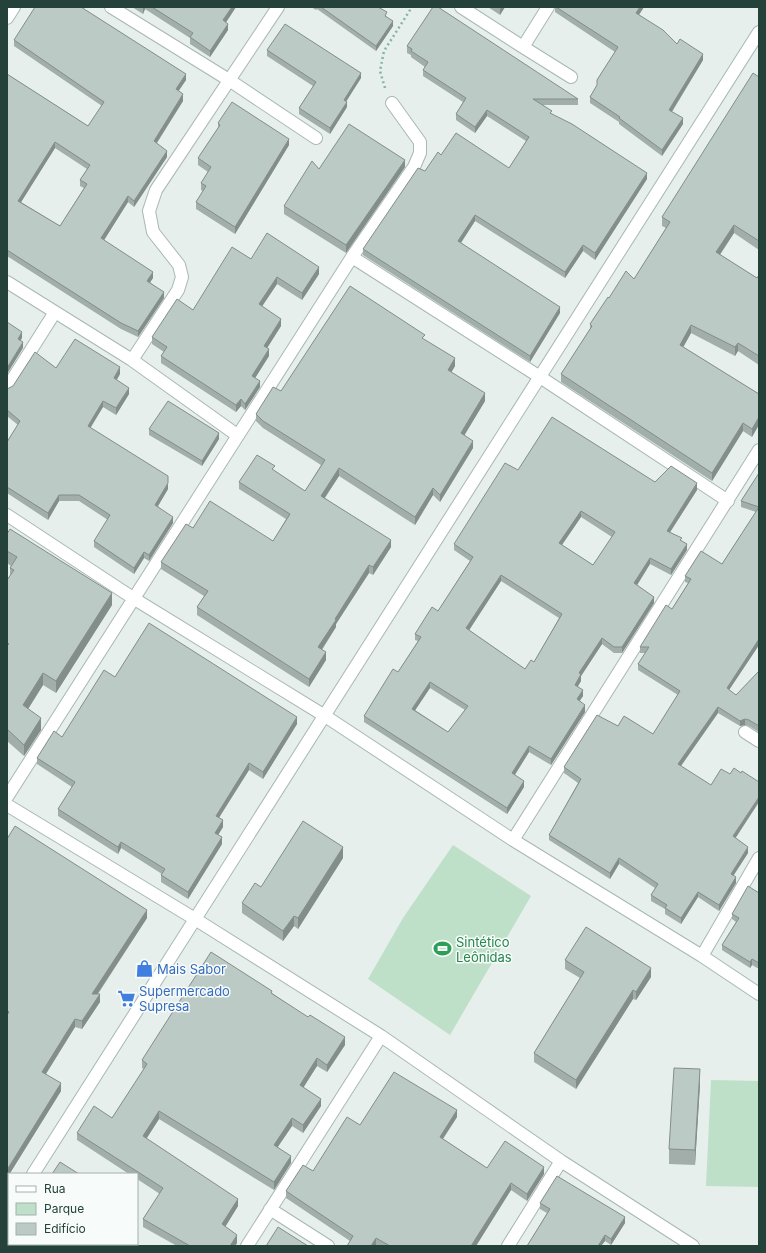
<svg xmlns="http://www.w3.org/2000/svg" width="766" height="1253" font-family="Inter,sans-serif">
<style>
.green{fill:#bfe0c8}
.lines{fill:none;stroke-linecap:round;stroke-linejoin:round}
.minor-casing{stroke:#a8b8b2;stroke-width:14}
.path{stroke:#86b3a5;stroke-width:2.5;stroke-dasharray:2 3;stroke-linecap:butt}
.minor{stroke:#fff;stroke-width:12}
.wall{fill:#a1aea9;fill-rule:evenodd}
.shaded-wall{fill:#838d89}
.building{fill:#bbcac4;stroke:#838d89;fill-rule:evenodd}
.labels{text-anchor:middle;stroke-width:3;stroke-linejoin:round;paint-order:stroke}
.leisure-label{font-size:13px;fill:#27864d;stroke:#f7fbf9;text-anchor:start}
.shop-label{font-size:13px;fill:#366cbe;stroke:#f7fbf9;text-anchor:start}
</style>
<rect width="100%" height="100%" fill="#e6efeb"/>
<path class="green" d="M453,845L531,896L450,1035L368,979L403,918Z
M711,1080L759,1081V1187L706,1186Z"/>
<g class="lines">
<defs>
<path id="minor" d="M111,7L229,80L316,138
M461,7L523,47
M548,7L523,47L571,77
M7,18L14,7
M352,257L540,377L728,501
M7,282L55,312L7,388
M55,312L132,360L178,290L182,277L179,265L153,232L149,211L156,190L278,7
M132,360L237,435
M7,515L133,598L325,716L513,840L702,956L759,994
M745,732L759,741
M7,797L352,257L414,167L420,153V142L392,103
M7,805L195,919L381,1036L561,1161L693,1246
M513,840L759,450
M702,956L759,858
M33,1174L759,32
M270,1209L328,1246
M7,1216L9,1213
M247,1246L381,1036
M508,1246L561,1161"/>
</defs>
<use href="#minor" class="minor-casing"/>
<path class="path" d="M385,88L380,71L384,51L412,7"/>
<use href="#minor" class="minor"/>
</g>
<path class="wall" d="M132,7H236L226,22L228,30L210,57L190,44V38L145,9L143,14Z
M311,7H378L387,17L393,26L376,51L317,9L316,10Z
M488,7H505L500,15Z
M555,7H644L639,15L677,44L703,60L672,112L683,124L662,156L619,124V122L590,103V97L597,86V80L615,52L555,12Z
M14,40L186,80L178,91L183,101L157,143L167,157L134,207L128,202L104,240L153,278L150,282L164,298L138,337L121,329L7,256V74L88,126L102,106L14,46ZM55,148L87,169L80,180V186L84,188L60,226L21,202Z
M407,46L578,99V105H543L552,114L647,179L595,260L583,251L565,278L475,221L461,243L560,313L530,362L363,255V249L425,171L441,155L509,168L526,141L487,116L475,133L456,120V114L463,102L423,76V70L425,67L411,57V55L407,53Z
M267,50L361,78L346,101L347,107L330,134L299,114V108L313,86L267,56Z
M759,77V250L734,233L720,255L757,278L759,275V365L738,351L735,356L691,333L683,347L759,394L752,437L743,431L712,481L561,382V374L590,329V324L609,298L634,279L666,228L662,226V217Z
M218,123L289,145L235,234L196,209V202L203,191L201,190V183L208,172L198,165V158L218,128Z
M405,167L346,253L284,214V206L319,169Z
M251,259L319,274L302,300L277,284L262,306L281,326L267,348L269,356L255,378L260,387L245,410L241,406L236,412L161,363V356L164,352L152,344V337L193,310Z
M425,340L455,366L451,372L485,401L464,435L473,448L440,502L433,495L415,525L339,476L325,498L391,547L373,575L369,573L336,624V627L322,650L326,660L309,687L197,615V607L204,596L161,569V562L193,528L273,541L286,519L239,489V482L275,471L305,491L321,465L263,428L256,421V414L281,391Z
M56,368L120,374L116,380L129,394L116,415L103,407L90,427L168,489L158,506L173,523L149,561L144,558L134,574L94,547V541L108,520L79,501H59L48,520L7,493V442L18,425L7,416V389Z
M149,429L219,439L202,466L149,435Z
M518,470L655,482L697,490L670,532L682,541L687,550L671,575L650,564L637,585L654,603L622,653H614L602,644L581,676V681L578,686L583,696L579,701L585,712L551,765L529,752L515,775L524,787L507,814L364,722V716L398,672L418,641L415,640V634L438,611L470,561L454,550V544ZM581,517L612,537L593,565L562,545ZM501,581L559,618L534,662L525,669L469,630ZM430,688L465,710L448,732L415,710Z
M759,473V645L729,690L736,695L759,672V732L749,726L745,725L740,726L718,713L681,766L736,838L748,853L734,875L736,883L719,911L698,897L681,924L665,914V909L651,901V895L655,888L619,864L610,879L549,840V835L578,783L564,773V767L618,726L653,734L678,695L638,670V664L646,653H640V647L672,609L688,583L685,582V576L722,564L756,512L741,507V501Z
M7,534L112,605L56,693L43,685L28,709L41,730L24,756L7,741V580L10,576V568L11,566L7,563Z
M115,677L297,724L263,779L249,770L219,818L223,827L218,835L222,844L188,899L161,882V875L162,874L121,848L118,854L58,816V809L72,787L37,764V758L62,737Z
M7,839L147,918L98,994L100,1002L82,1029L75,1027L46,1074L61,1091L7,1178Z
M343,858L298,929L294,926L283,941L242,913V903L261,887Z
M759,893V969L752,965L750,968L722,950V945L736,922L732,919V914Z
M565,960L651,977L636,1000L633,999L576,1089L534,1062V1053L580,978L565,969Z
M272,993L345,1045L327,1072L317,1066L303,1087L321,1106L303,1133L292,1126L278,1147L291,1163L274,1190L159,1119L146,1139L238,1206L225,1227L237,1243L235,1246H177L143,1227V1219L160,1194L137,1179V1174H129L77,1140V1133L112,1118L144,1069L142,1068V1060Z
M700,1084L695,1165L669,1164V1149Z
M457,1117L443,1139L487,1168L544,1174L527,1201L511,1190L476,1246H378L376,1245L350,1241L286,1198V1191L313,1171L360,1125Z
M540,1203L625,1223L611,1245L605,1241L601,1246H527L547,1213L540,1209Z
M7,1241L132,1246H7Z"/>
<path class="shaded-wall" d="M143,7H145V9L143,14Z
M232,7H236L223,27V20Z
M502,7H505L500,15V9Z
M640,7H644L636,19V13Z
M393,21V26L376,51V46Z
M228,24V30L210,57V51Z
M703,54V60L669,116V110Z
M361,73V78L344,105V100Z
M186,74V80L176,95V89Z
M183,94V101L154,147V141Z
M347,102V107L330,134V128Z
M487,110V116L475,133V127Z
M683,118V124L662,156V150Z
M289,139V145L235,234V227Z
M55,142V148L18,207V201Z
M167,151V157L134,207V201Z
M405,160V167L346,253V245Z
M647,173V179L595,260V253Z
M128,196V202L101,245V238Z
M475,215V221L458,247V241Z
M734,225V233L716,260V252Z
M583,245V251L565,278V272Z
M319,267V274L302,300V293Z
M153,272V278L147,287V281Z
M277,277V284L259,311V304Z
M164,292V298L138,337V331Z
M560,307V313L530,362V356Z
M281,319V326L264,353V346Z
M691,325V333L680,353V345Z
M22,332V338L18,345V339Z
M23,342V348L7,374V368Z
M738,343V351L735,356V347Z
M269,349V356L252,383V376Z
M455,358V366L448,378V370Z
M120,367V374L114,385V378Z
M260,381V387L245,410V404Z
M129,388V394L116,415V408Z
M485,393V401L461,441V433Z
M241,399V406L236,412V405Z
M103,401V407L88,432V426Z
M759,417V425L752,437V429Z
M743,423V431L712,481V473Z
M219,433V439L202,466V461Z
M473,441V448L440,502V495Z
M339,468V476L321,503V496Z
M168,483V489L155,511V505Z
M697,483V490L667,537V531Z
M433,488V495L415,525V517Z
M59,495V501L48,520V513Z
M581,511V517L559,549V543Z
M173,517V523L149,561V555Z
M391,540V547L373,575V567Z
M687,544V550L671,575V569Z
M144,552V558L134,574V568Z
M650,558V564L634,590V583Z
M369,565V573L336,624V627L318,655V647L335,619Z
M501,575V581L466,635V628Z
M112,593V605L56,693V681Z
M654,597V603L622,653V647Z
M602,638V644L581,676V681L575,691V685L579,673Z
M759,639V645L727,693V688Z
M326,652V660L309,687V679Z
M43,673V685L23,717V705Z
M430,682V688L412,715V709Z
M583,690V696L577,705V699Z
M585,705V712L551,765V759Z
M718,707V713L678,770V764Z
M297,717V724L263,779V772Z
M41,718V730L24,756V745Z
M745,719V725L740,726V721Z
M529,746V752L512,779V773Z
M249,763V770L216,822V816Z
M524,781V787L507,814V808Z
M759,797V802L733,842V836Z
M223,820V827L215,840V833Z
M222,837V844L188,899V892Z
M121,842V848L118,854V847Z
M343,847V858L298,929V918Z
M748,847V853L731,879V874Z
M619,858V864L610,879V873Z
M736,877V883L719,911V905Z
M698,892V897L681,924V918Z
M147,910V918L92,1002V994Z
M294,916V926L283,941V931Z
M752,959V965L750,968V962Z
M651,968V977L636,1000V992Z
M633,990V999L576,1089V1080Z
M100,994V1002L82,1029V1021Z
M75,1019V1027L42,1080V1072Z
M345,1037V1045L327,1072V1065Z
M317,1058V1066L300,1093V1085Z
M700,1069V1084L695,1165V1150Z
M61,1083V1091L7,1178V1170Z
M321,1099V1106L303,1133V1125Z
M457,1110V1117L440,1143V1137Z
M159,1111V1119L143,1144V1136Z
M292,1118V1126L274,1152V1145Z
M291,1156V1163L274,1190V1182Z
M544,1167V1174L527,1201V1194Z
M511,1183V1190L476,1246H471Z
M238,1199V1206L222,1232V1224Z
M625,1217V1223L611,1245V1239Z
M237,1235V1243L235,1246H230Z
M605,1235V1241L601,1246H598Z
M376,1238V1246H371Z"/>
<path class="building" d="M35,7H81L186,74L176,89L183,94L154,141L167,151L134,201L128,196L101,238L153,272L147,281L164,292L138,331L121,323L7,250V74L88,126L104,102L14,40ZM55,142L90,165L80,180L87,184L60,226L18,201Z
M152,7H232L223,20L228,24L210,51L190,37L193,33Z
M321,7H378L387,12L385,16L393,21L376,46Z
M433,7H438L578,99H533L552,111L550,113L572,124L647,173L595,253L583,245L565,272L475,215L458,241L560,307L530,356L363,249L418,168L425,171L438,152L441,155L456,133L509,168L529,137L487,110L475,127L456,114L466,98L423,70L428,62L411,51L412,49L407,46Z
M556,7H640L636,13L663,30L677,44L680,39L703,54L669,110L683,118L662,150L619,118L620,117L590,97L597,85V80L618,47Z
M285,24L361,73L344,100L347,102L330,128L299,108L316,82L267,50Z
M753,73L759,77V241L734,225L716,252L757,278L759,275V356L738,343L735,347L691,325L680,345L759,394V417L752,429L743,423L712,473L561,374L592,326L590,324L608,297L609,298L626,271L634,279L670,222L662,217Z
M232,102L289,139L235,227L196,202L206,186L201,183L211,167L198,158L220,125L218,123Z
M349,124L405,160L346,245L284,206L312,161L319,169Z
M267,233L319,267L302,293L277,277L259,304L281,319L264,346L269,349L252,376L260,381L245,404L241,399L236,405L161,356L167,347L152,337L177,299L193,310L232,247L251,259Z
M350,286L425,335L422,338L455,358L448,370L485,393L461,433L473,441L440,495L433,488L415,517L339,468L321,496L391,540L373,567L369,565L335,619L336,620L318,647L326,652L309,679L197,607L208,591L161,562L186,524L193,528L210,501L273,541L290,514L239,482L257,455L275,466L272,469L305,491L325,460L263,421L256,414L273,387L281,391Z
M7,322L22,332L18,339L23,342L7,368Z
M75,339L120,367L114,378L129,388L116,408L103,401L88,426L168,476V483L155,505L173,517L149,555L144,552L134,568L94,541L110,515L79,495H59L48,513L7,487V442L20,421L7,410V389L13,386L35,352L56,368Z
M168,401L219,433L202,461L149,429Z
M552,417L655,482L671,466L697,483L667,531L682,538L680,540L687,544L671,569L650,558L634,583L654,597L622,647H614L602,638L579,673L581,674L575,685L583,690L577,699L585,705L551,759L529,746L512,773L524,781L507,808L364,716L393,669L398,672L421,637L415,634L432,607L438,611L473,557L454,544L505,463L518,470ZM581,511L615,532L593,565L559,543ZM501,575L562,614L534,662L531,660L525,669L466,628ZM430,682L468,706L448,732L412,709Z
M759,473V639L727,688L736,695L758,672H759V726L749,720L745,719L740,721L718,707L678,764L711,785L721,769L730,774L734,768L741,773L742,771L759,782V797L733,836L748,847L731,874L736,877L719,905L698,892L681,918L665,908L667,905L651,895L658,884L619,858L610,873L549,835L581,779L564,767L597,715L618,726L624,716L653,734L680,691L638,664L649,647H640L666,605L672,609L691,579L685,576L701,551L722,564L759,507L741,501Z
M10,529L112,593L56,681L43,673L23,705L41,718L24,745L7,729V646L9,644L7,643V580L14,570L10,568L17,557L7,551V534Z
M149,623L297,717L263,772L249,763L216,816L223,820L215,833L222,837L188,892L161,875L165,869L121,842L118,847L58,809L75,782L37,758L54,731L62,737L104,670L115,677Z
M303,821L343,847L298,918L294,916L283,931L242,903L255,883L261,887Z
M15,826L147,910L92,994H100L82,1021L75,1019L42,1072L61,1083L7,1170V1015L9,1012L7,1010V839Z
M748,886L759,893V963L752,959L750,962L722,945L739,918L732,914Z
M586,927L651,968L636,992L633,990L576,1080L534,1053L584,972L565,960Z
M211,952L272,991L271,993L308,1017L310,1015L345,1037L327,1065L317,1058L300,1085L321,1099L303,1125L292,1118L274,1145L291,1156L274,1182L159,1111L143,1136L238,1199L222,1224L237,1235L230,1246H190L143,1219L163,1188L77,1133L94,1106L112,1118L147,1064L142,1060Z
M674,1068L700,1069L695,1150L669,1149Z
M394,1072L457,1110L440,1137L487,1168L505,1141L544,1167L527,1194L511,1183L471,1246H390L376,1238L371,1246H347L353,1236L286,1191L303,1165L313,1171L347,1117L360,1125Z
M60,1162L79,1174H52Z
M557,1176L625,1217L611,1239L605,1235L598,1246H527L550,1209L540,1203Z
M278,1227L308,1246H266Z
M9,1238V1244L7,1243V1241Z
M9,1244H129L132,1246H13Z"/>
<defs>
<symbol id="stadium-bare" viewBox="-9 -9 18 18"><path d="M0-5a6.5 5 0 1 0 0 10a6.5 5 0 1 0 0-10ZM-3.5-1.8h7v3.6h-7Z" fill="#2e9e5b" stroke="#f7fbf9" stroke-width="2.5" paint-order="stroke"/></symbol>
<symbol id="shop-bare" viewBox="-9 -9 18 18"><path d="M-5-2.5h2.3a2.7 3.5 0 0 1 5.4 0H5L5.5 6h-11ZM-1.5-2.5h3a1.5 2.3 0 0 0-3 0Z" fill="#3f7fe0" stroke="#f7fbf9" stroke-width="2.5" paint-order="stroke"/></symbol>
<symbol id="supermarket-bare" viewBox="-9 -9 18 18"><path d="M-6-5.5h2.5l.6 2H6L4.5 2H-2.5L-4.4-4H-6ZM-1.5 3.2a1.3 1.3 0 1 0 .1 0ZM3 3.2a1.3 1.3 0 1 0 .1 0Z" fill="#3f7fe0" stroke="#f7fbf9" stroke-width="2.5" paint-order="stroke"/></symbol>
</defs>
<g fill-rule="evenodd">
<use href="#stadium-bare" x="430" y="936" width="25" height="25"/>
<use href="#shop-bare" x="132" y="956" width="25" height="25"/>
<use href="#supermarket-bare" x="114" y="986" width="25" height="25"/>
</g>
<g class="labels">
<g class="leisure-label">
<text x="456" y="947">Sintético<tspan x="456" dy="15">Leônidas</tspan></text>
</g>
<g class="shop-label">
<text x="157" y="974">Mais Sabor</text>
<text x="139" y="996">Supermercado<tspan x="139" dy="15">Supresa</tspan></text>
</g>
</g>
<rect width="766" height="1253" fill="none" stroke="#24423a" stroke-width="16"/>
<rect x="8" y="1173" width="130" height="72" fill="#f7fbf9" stroke="#a3b1ad"/>
<rect x="16" y="1186" width="20" height="6" fill="#ffffff" stroke="#a3b1ad"/>
<text x="44" y="1193" font-size="12" fill="#24423a">Rua</text>
<rect x="16" y="1203" width="20" height="12" fill="#bfe0c8" stroke="#a3b1ad"/>
<text x="44" y="1213" font-size="12" fill="#24423a">Parque</text>
<rect x="16" y="1223" width="20" height="12" fill="#bbcac4" stroke="#a3b1ad"/>
<text x="44" y="1233" font-size="12" fill="#24423a">Edifício</text>
</svg>
